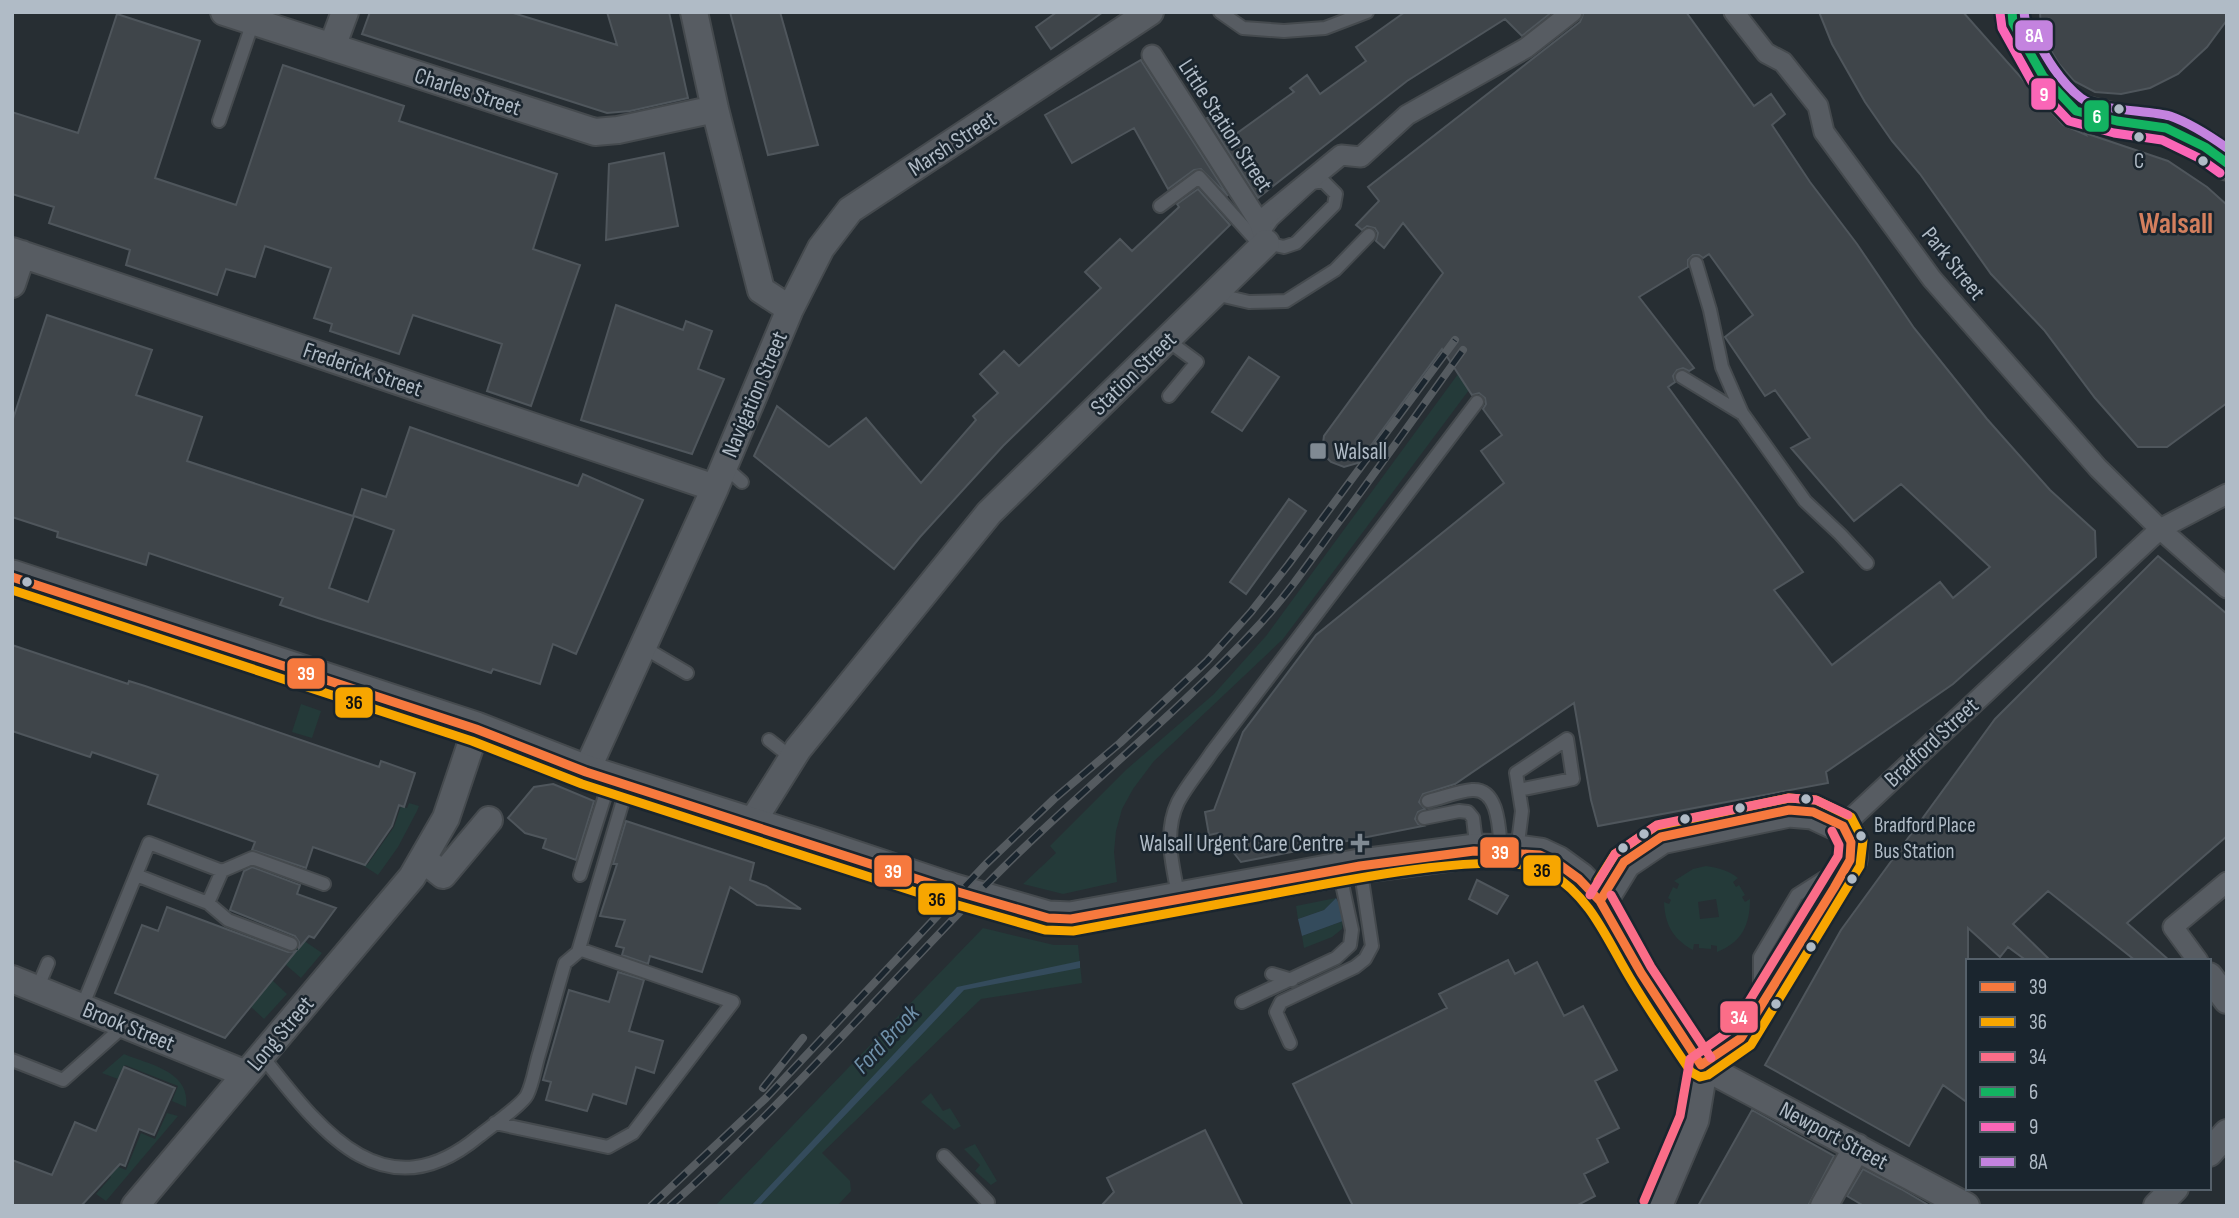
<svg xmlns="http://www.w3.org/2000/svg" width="2239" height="1218" font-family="'Sofia Sans Condensed',sans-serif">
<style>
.green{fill:#243a39;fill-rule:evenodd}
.water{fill:#344b5c}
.building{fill:#3f454a;stroke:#4f565c;stroke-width:2;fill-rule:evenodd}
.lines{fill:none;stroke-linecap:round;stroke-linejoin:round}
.service-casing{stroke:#454a4e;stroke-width:16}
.pedestrian-casing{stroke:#454a4e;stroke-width:23}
.minor-casing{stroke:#454a4e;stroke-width:30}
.tertiary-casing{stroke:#454a4e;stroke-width:37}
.service{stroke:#575c62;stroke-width:12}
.pedestrian{stroke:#575c62;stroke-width:19}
.minor{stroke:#575c62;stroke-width:26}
.tertiary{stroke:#575c62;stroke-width:33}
.rail-casing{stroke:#555b60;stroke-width:8}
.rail{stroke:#1a252e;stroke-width:5;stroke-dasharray:16;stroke-linecap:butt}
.bus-1-casing{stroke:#1a252e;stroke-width:14}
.bus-2-casing{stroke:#1a252e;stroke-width:14}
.bus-3-casing{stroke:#1a252e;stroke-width:14}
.bus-4-casing{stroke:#1a252e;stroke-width:14}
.bus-5-casing{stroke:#1a252e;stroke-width:14}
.bus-6-casing{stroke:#1a252e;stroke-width:14}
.bus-1{stroke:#f6793e;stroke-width:9}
.bus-2{stroke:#f7a600;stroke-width:9}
.bus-3{stroke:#fb6d88;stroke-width:9}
.bus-4{stroke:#13b361;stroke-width:9}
.bus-5{stroke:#fa66b7;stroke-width:9}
.bus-6{stroke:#c483df;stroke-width:9}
.bus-dot{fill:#b0bbc6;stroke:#1a252e;stroke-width:2.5}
.poi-dot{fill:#808a93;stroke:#1a252e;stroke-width:2.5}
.labels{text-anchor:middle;stroke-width:5;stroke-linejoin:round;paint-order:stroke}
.bus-label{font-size:21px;fill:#b0bbc6;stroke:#1a252e}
.street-label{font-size:23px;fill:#b0bbc6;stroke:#1a252e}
.poi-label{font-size:23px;fill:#b0bbc6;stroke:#1a252e;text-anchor:start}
.water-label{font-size:24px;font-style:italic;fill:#7091aa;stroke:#1a252e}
.district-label{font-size:30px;font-weight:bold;fill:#d37f5e;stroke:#1a252e}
.line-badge{stroke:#1a252e;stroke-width:2.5}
.badge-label{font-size:19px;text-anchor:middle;font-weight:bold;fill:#fff}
.pale-badge-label{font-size:19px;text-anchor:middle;font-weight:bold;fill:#111}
</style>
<rect width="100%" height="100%" fill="#272e33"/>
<path class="green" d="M1469,359V390L1283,639L1154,761L1133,789L1122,809L1116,831L1114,852L1117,882L1063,894L1023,884L1056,853L1050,846L1127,769L1214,694L1266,636Z
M301,704L321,711L312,738L292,732Z
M409,803L419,806L417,811L398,847L378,875L361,864L362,862L367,865L394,827L401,806L407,808Z
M1706,866C1718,868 1728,870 1738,878L1733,882L1736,887L1739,885L1745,895L1742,897L1745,902L1750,899C1750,925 1742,942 1717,952V946L1711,945V949L1699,948V944H1694L1693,950C1673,939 1665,925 1664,902L1669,904L1671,900L1668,898L1673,887L1677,889L1679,884L1674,881L1693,869ZM1716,899L1719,917L1700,919L1698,902Z
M1336,898L1324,910L1298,919L1296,906Z
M1343,921L1342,929L1332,937L1304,948L1302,936Z
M983,928L1054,945H1078L1082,983L981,999L822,1153L850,1181L851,1191L837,1206H715Z
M300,938L322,953L301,978L285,964Z
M272,980L287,994L264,1019L251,1007Z
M124,1054C150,1065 191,1071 186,1107L172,1101L178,1086L125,1065L118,1079L102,1073Z
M931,1093L943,1111L950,1108L961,1126L954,1130L921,1102Z
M167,1113L178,1116L106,1201L96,1194L111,1177L107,1174L111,1164L126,1170L141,1133L155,1139Z
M975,1144L997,1181L991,1185L975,1171L980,1165L964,1149Z"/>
<path class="water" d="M1336,898L1340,905L1343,921L1302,936L1298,919L1324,910Z
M1080,961V968L964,990L759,1206H751L957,987Z"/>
<path class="building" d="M370,12H510L617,45L607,12H669L688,98L630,111L607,113L362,34Z
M730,12H780L818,145L768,155Z
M1057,12H1103L1051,49L1036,27Z
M1405,12H1552L1522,36L1505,19L1407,81L1258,198L1207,118L1216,113L1233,136L1294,92L1290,88L1307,75L1320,94L1366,61L1356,47Z
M1584,12H1686L1754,106L1771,94L1785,114L1772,125L1810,182L1857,244L1914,328L1987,419L2050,490L2095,531L2096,557L1953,684L1826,772L1828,783L1598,826L1591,800L1574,703L1455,784L1423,794L1419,802L1425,809L1418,812L1415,819L1418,824L1423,826L1241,862L1218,833L1209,835L1205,812L1214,810L1243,732L1316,635L1504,483L1481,451L1502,435L1483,409L1486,404L1485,398L1479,393L1472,395L1442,349L1358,463L1344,467L1331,462L1326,457L1323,443L1324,436L1443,273L1403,223L1384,248L1376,241L1378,233L1375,228L1367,226L1362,230L1356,225L1379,201L1368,187L1580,22ZM1709,254L1753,315L1725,337L1765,396L1775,390L1810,438L1791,448L1854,521L1901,484L1990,567L1953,598L1940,582L1832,665L1774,590L1803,572L1668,387L1675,382L1673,376L1677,370L1683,368L1689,371L1694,368L1639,297L1688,267V260L1693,255H1699L1703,258Z
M1819,12H1963L2063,125L2086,135L2085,133L2168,161L2207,187L2227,205V403L2167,447H2138L2095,398L2044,330L1991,274L1920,174L1892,141L1865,102L1832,44Z
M2040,12H2227V20L2207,47L2178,74L2150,88L2121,94L2095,92L2074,81L2059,64L2049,47L2041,29Z
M117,14L200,41L155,178L236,205L283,65L404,106L399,121L557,174L533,249L580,265L531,406L487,391L502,344L413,315L399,354L330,331L332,324L314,318L331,268L265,246L255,277L226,269L217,295L126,265L130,250L49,223L54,207L12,194V112L78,133Z
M1141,60L1142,62L1228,196L1201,169L1194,170L1168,189L1134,128L1072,163L1045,115Z
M664,153L678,226L606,240L609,164Z
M1198,189L1230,225L1003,446L920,537L894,569L754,456L777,406L829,447L866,418L921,483L976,420L973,416L998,393L980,374L1004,351L1019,366L1101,288L1085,272L1120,239L1132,251L1179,207L1177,204Z
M616,305L683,330L686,321L712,331L698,369L724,379L692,454L581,420Z
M47,315L152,350L136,395L202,417L187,461L353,516L362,489L386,497L410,427L578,486L583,474L643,500L576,654L553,644L540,684L493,669L491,673L318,618L280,605L283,598L149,553L146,565L57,537L58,532L12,517V422ZM354,516L394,530L368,602L329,588Z
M1249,357L1279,377L1242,431L1212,412Z
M1289,499L1306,511L1246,594L1230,582Z
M2158,556L2227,614V836L2127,923L2170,961H2136L2048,891L2013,924L2051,961H2027L2008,947L2000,957L1968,928V1103L1943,1085L1909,1146L1765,1065L1841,930L1995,719Z
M12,645L128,684L129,681L145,686L379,767L381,761L415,773L404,807L399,805L392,826L365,865L313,847L306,868L252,850L255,842L148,804L158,775L92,752L90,757L12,731Z
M553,784L594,801L576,860L543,848L546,839L525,833L508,818L534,787Z
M626,821L754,863L750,880L766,886L801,909L757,905L730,887L702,972L650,956L648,964L622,955L624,948L616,946L625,920L600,916L617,864H613Z
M252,867L300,885L297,894L336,908L314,938L309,936L299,948V942L295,936L230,910L244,871Z
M1477,880L1508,896L1497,914L1469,899Z
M167,907L288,952L296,951L225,1038L115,993L142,925L158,931Z
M1508,960L1515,974L1537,962L1564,1016L1583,1006L1617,1070L1595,1081L1619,1128L1597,1139L1608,1162L1584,1174L1595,1196L1576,1206H1353L1293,1084L1447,1008L1439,994Z
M618,972L644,980L629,1031L663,1041L654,1073L636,1067L626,1104L593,1094L587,1111L546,1100L551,1082L543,1080L569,990L609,1002Z
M124,1067L175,1088L154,1135L139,1129L125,1166L120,1164L81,1206H12V1160L52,1175L75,1122L96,1131Z
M1752,1110L1834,1156L1808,1206H1698Z
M1205,1130L1243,1206H1101L1114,1192L1107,1178Z
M1863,1169L1901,1189L1930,1206H1864L1847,1196Z"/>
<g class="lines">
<defs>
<path id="service" d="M1220,12L1243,28L1284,31L1325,28L1367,12
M219,121L253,22
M1323,181L1336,194L1334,205L1296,243L1284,247L1266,243L1265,230L1272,220L1312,183Z
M1160,206L1199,177L1262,247
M1696,263L1710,310L1722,367L1742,413L1805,501L1840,534L1867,563
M1215,294L1249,302L1286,301L1335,270L1369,235
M1167,340L1197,362L1169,396
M1682,377L1741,413
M724,466L742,482
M643,647L687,673
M769,740L792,758
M1428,801C1442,798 1458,791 1472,790C1500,788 1499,832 1501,850
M1424,818L1459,811L1468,812L1473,818L1477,851
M1517,851L1522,811L1516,773L1567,739L1573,779L1519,790
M222,871L252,858L324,884
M580,875L610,780
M1179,899C1173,867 1163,833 1178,802C1187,785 1201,769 1212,752L1477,402
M208,903L228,920L291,944
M1272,974L1292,980
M37,989L48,963
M1760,992V957L1797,895L1830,874
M1242,1002L1336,958L1350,945L1352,930L1339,870
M82,1007L149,843L222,871L208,903L136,875
M1290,1043L1276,1012L1281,1002L1355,967L1365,959L1372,946L1360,866
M262,1056C319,1128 383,1216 479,1136C489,1128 522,1105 527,1095C533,1083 535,1067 539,1054C548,1024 556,993 565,963L578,952L627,787
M12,1060L63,1080L125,1025
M495,1123L608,1147L633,1133L733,1002L579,949
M944,1156L988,1202"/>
<path id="pedestrian" d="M1734,12L1766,53L1783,62L1818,106L1824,132L1932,279L2098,468L2160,529L2227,588
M1152,55L1259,222
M1266,243L1259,222L1341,155L1361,157L1407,115L1526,48L1572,12
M1843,826L2160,529L2227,494
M2198,961L2173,927L2227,882"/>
<path id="minor" d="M224,12L595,132L618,130L715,109
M332,47L345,12
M12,251L715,488
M12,284L22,254
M790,309L821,248L850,210L1150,12
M586,772L715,488L790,309L761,290L715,109L694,12
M751,824L798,749L989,513L1266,243
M423,859L443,875L489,820
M2209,976L2227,1000
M12,979L246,1074
M1701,1065L1966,1206
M2209,1153L2227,1133
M135,1206L412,877L446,818L476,729
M1824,1206L1857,1147
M2157,1206L2175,1188"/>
<path id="tertiary" d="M2012,12L2013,23L2043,76L2076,111L2117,121L2166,128L2205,147L2227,163
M12,577L476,729L586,772L816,845L951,890L1048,918L1071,919L1360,866L1474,851L1517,852L1540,855L1557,863L1579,879L1600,901L1641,973L1701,1065
M1600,901L1624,862L1661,837L1789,810L1813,812L1843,826L1851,842L1850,860L1741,1038L1701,1065L1692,1119L1655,1206"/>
</defs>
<use href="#service" class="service-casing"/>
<use href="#pedestrian" class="pedestrian-casing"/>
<use href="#minor" class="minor-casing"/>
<use href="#tertiary" class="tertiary-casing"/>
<use href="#service" class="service"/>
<use href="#pedestrian" class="pedestrian"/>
<use href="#minor" class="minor"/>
<use href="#tertiary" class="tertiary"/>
<defs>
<path id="rail" d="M763,1088L803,1038
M651,1206L766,1098L986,864L1054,799L1120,743L1207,661L1251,612L1288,565L1455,340
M670,1206C783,1106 882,991 988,883C1075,794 1175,717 1260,624C1286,596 1309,563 1332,531C1376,472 1419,411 1463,350"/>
</defs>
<use href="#rail" class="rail-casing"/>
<use href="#rail" class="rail"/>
<defs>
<path id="bus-1" d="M12,577L476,729L586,772L951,890L1048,918L1071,919L1360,866L1474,851L1540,855L1557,863L1579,879L1600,901L1641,973L1701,1065
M1600,901L1624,862L1661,837L1789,810L1813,812L1843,826
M1701,1065L1741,1038L1834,888L1850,860L1851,842L1843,826"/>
<path id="bus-2" d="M12,590L472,741L582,784L947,902L1045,930L1073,931C1134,920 1195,909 1257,897C1317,886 1501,845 1550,873C1591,897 1607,940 1630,978C1649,1010 1670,1041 1691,1072L1700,1077L1708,1075L1751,1045L1860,866L1863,840L1851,817L1816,800L1789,798L1656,826L1615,854L1598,881"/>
<path id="bus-3" d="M1590,895L1615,854L1657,825L1789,798L1816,800L1848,815
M1611,895L1651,967L1711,1058
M1644,1201L1680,1116L1690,1059L1732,1029L1838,856L1839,845L1832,831"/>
<path id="bus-4" d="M2012,12L2013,23L2043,76L2076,111L2117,121L2166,128L2205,147L2227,163"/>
<path id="bus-5" d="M2000,13L2002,28L2032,82L2069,121L2114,133L2162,140L2199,158L2220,173"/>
<path id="bus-6" d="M2024,12L2025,19C2041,47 2055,78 2081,98C2097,111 2149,110 2170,116C2190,123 2210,136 2227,148"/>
</defs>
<use href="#bus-1" class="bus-1-casing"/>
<use href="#bus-2" class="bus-2-casing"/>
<use href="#bus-3" class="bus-3-casing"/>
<use href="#bus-4" class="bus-4-casing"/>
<use href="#bus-5" class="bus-5-casing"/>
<use href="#bus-6" class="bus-6-casing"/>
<use href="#bus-1" class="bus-1"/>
<use href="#bus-2" class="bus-2"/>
<use href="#bus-3" class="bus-3"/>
<use href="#bus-4" class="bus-4"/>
<use href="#bus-5" class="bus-5"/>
<use href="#bus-6" class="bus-6"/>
</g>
<g class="bus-dot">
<circle cx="2119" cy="109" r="6"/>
<circle cx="2139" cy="137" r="6"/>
<circle cx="2203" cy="161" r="6"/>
<circle cx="27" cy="582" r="6"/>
<circle cx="1806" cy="799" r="6"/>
<circle cx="1740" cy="808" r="6"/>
<circle cx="1685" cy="819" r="6"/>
<circle cx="1644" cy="834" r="6"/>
<circle cx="1861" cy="836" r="6"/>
<circle cx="1623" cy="848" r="6"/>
<circle cx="1852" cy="879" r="6"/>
<circle cx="1811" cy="947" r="6"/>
<circle cx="1776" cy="1004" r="6"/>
</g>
<g class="poi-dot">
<rect x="1309" y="442" width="18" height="18" rx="3.5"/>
<path d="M1356.5 832.5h7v7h7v7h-7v7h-7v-7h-7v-7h7z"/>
</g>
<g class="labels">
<g class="bus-label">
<text x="2139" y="168">C</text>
<text x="1874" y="832" text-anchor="start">Bradford Place<tspan x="1874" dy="26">Bus Station</tspan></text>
</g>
<g class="street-label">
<text transform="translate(468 91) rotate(18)" y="8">Charles Street</text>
<text transform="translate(1226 125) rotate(57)" y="8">Little Station Street</text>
<text transform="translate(952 143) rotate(-33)" y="8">Marsh Street</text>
<text transform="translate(1954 263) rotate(51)" y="8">Park Street</text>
<text transform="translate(363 369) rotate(19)" y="8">Frederick Street</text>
<text transform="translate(1133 373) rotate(-44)" y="8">Station Street</text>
<text transform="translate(754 394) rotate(-67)" y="8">Navigation Street</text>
<text transform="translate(1931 742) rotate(-43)" y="8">Bradford Street</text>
<text transform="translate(129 1026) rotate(22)" y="8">Brook Street</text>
<text transform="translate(280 1033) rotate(-50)" y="8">Long Street</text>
<text transform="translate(1834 1135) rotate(28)" y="8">Newport Street</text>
</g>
<g class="poi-label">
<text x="1334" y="459">Walsall</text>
<text x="1344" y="851" text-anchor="end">Walsall Urgent Care Centre</text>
</g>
<g class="water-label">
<text transform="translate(886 1039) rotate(-47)" y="8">Ford Brook</text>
</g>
<g class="district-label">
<text x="2176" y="233">Walsall</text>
</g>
</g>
<g class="line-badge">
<rect x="2014" y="19" width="40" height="33" rx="7" fill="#c483df"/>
<rect x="2030" y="77" width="27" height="34" rx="7" fill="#fa66b7"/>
<rect x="2083" y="99" width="27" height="34" rx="7" fill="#13b361"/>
<rect x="286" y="657" width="40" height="33" rx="7" fill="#f6793e"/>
<rect x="334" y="686" width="40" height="33" rx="7" fill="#f7a600"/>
<rect x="1479" y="836" width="41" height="33" rx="7" fill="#f6793e"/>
<rect x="1522" y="854" width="40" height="33" rx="7" fill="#f7a600"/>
<rect x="873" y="854" width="40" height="34" rx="7" fill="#f6793e"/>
<rect x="917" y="882" width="40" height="34" rx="7" fill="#f7a600"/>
<rect x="1719" y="1000" width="40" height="34" rx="7" fill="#fb6d88"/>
</g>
<g class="badge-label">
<text x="2034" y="42">8A</text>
<text x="2044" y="101">9</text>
<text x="2097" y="123">6</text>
<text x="306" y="680">39</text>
<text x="1500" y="859">39</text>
<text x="893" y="878">39</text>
<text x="1739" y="1024">34</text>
</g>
<g class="pale-badge-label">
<text x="354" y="709">36</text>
<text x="1542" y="877">36</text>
<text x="937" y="906">36</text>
</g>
<rect width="2239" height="1218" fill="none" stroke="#b0bbc6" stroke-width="28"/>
<rect x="1966" y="959" width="245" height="231" fill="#1a252e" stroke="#56616b" stroke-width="2"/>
<rect x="1980" y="982" width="35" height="10" fill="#f6793e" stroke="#56616b" stroke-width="2"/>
<text x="2029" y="994" font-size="21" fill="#b0bbc6">39</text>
<rect x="1980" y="1017" width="35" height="10" fill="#f7a600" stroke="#56616b" stroke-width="2"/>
<text x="2029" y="1029" font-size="21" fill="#b0bbc6">36</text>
<rect x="1980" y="1052" width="35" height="10" fill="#fb6d88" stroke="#56616b" stroke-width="2"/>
<text x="2029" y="1064" font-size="21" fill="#b0bbc6">34</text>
<rect x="1980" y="1087" width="35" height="10" fill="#13b361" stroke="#56616b" stroke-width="2"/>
<text x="2029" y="1099" font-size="21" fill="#b0bbc6">6</text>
<rect x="1980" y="1122" width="35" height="10" fill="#fa66b7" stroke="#56616b" stroke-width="2"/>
<text x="2029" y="1134" font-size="21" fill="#b0bbc6">9</text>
<rect x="1980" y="1157" width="35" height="10" fill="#c483df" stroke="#56616b" stroke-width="2"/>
<text x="2029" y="1169" font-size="21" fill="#b0bbc6">8A</text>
</svg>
